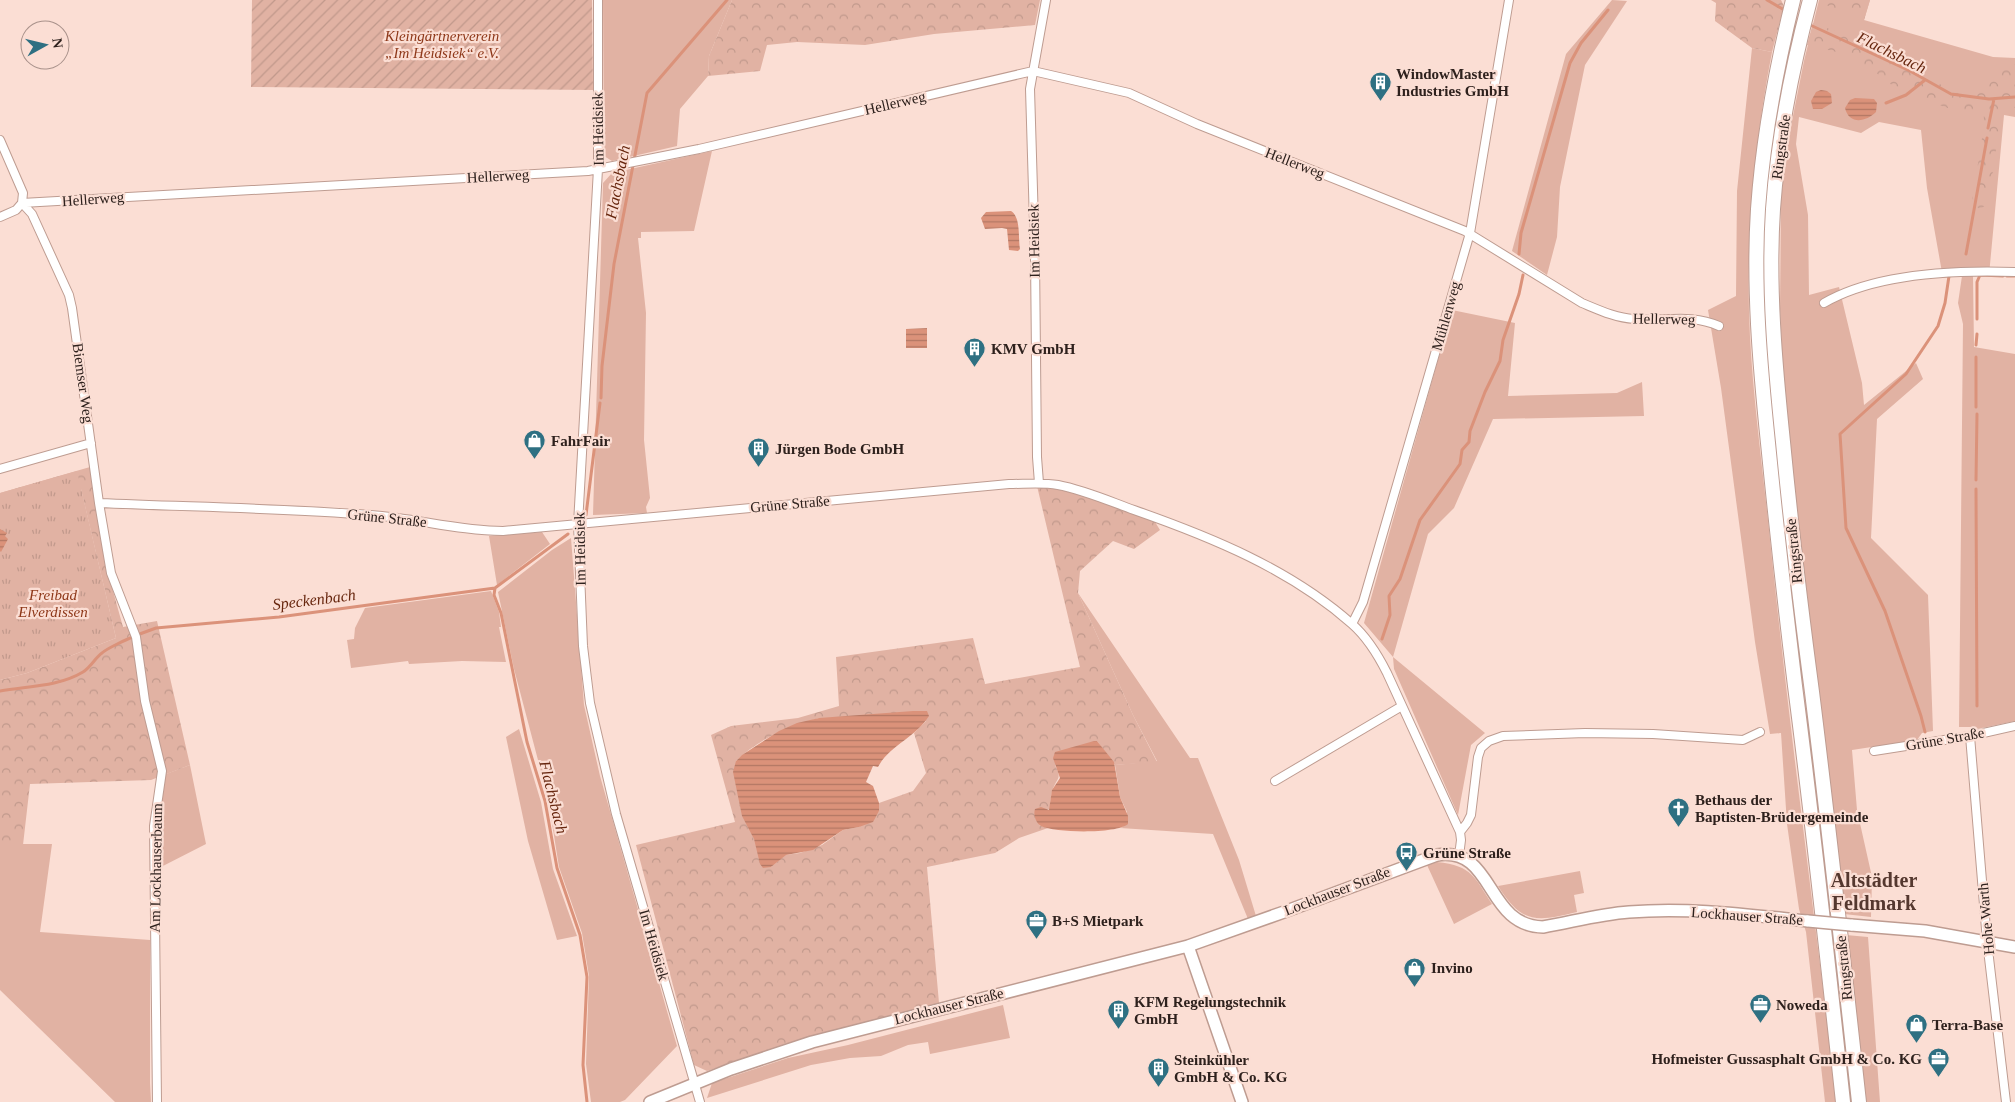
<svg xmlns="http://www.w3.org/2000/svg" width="2015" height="1102" font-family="'Times New Roman',serif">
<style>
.grass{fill:#e1b2a3}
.forest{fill:url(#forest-crowns);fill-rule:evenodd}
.park{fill:url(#park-tufts)}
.garden{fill:url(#garden-furrows)}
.water{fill:url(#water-rules)}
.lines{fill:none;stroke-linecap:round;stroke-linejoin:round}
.stream{stroke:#db927a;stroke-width:3}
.street-casing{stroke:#be9c91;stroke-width:10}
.secondary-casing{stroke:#be9c91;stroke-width:14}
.highway-casing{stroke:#be9c91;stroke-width:16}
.street{stroke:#fff;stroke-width:8}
.secondary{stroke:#fff;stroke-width:11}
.highway{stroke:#fff;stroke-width:14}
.secondary-bridge-casing{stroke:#be9c91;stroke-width:14;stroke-linecap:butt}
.secondary-bridge{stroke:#fff;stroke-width:11}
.labels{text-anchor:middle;stroke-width:4.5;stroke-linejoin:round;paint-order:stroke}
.park-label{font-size:15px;font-style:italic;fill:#8e3819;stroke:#fbded4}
.poi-label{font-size:15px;font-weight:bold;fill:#2e211d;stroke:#fbded4;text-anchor:start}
.street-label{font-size:15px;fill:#2e211d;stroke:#fbded4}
.water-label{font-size:16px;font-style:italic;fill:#67260e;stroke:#fbded4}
.district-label{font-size:20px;font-weight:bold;fill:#55382f;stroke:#fbded4}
</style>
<defs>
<pattern id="forest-crowns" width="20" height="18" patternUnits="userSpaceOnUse" patternTransform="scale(1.25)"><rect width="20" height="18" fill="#e1b2a3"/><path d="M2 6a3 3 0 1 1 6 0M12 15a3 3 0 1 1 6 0" fill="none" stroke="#c1998c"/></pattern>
<pattern id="park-tufts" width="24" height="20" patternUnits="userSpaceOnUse" patternTransform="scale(1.25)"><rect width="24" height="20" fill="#e1b2a3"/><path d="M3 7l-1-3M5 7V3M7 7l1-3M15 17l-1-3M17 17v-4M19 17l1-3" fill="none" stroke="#c1998c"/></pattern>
<pattern id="garden-furrows" width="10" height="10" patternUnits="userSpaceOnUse" patternTransform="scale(1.25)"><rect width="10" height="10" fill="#e1b2a3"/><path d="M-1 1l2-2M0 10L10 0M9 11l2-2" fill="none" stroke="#c1998c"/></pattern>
<pattern id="water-rules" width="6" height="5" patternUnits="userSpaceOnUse" patternTransform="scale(1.25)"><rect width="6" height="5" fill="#db927a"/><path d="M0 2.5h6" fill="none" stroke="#b27763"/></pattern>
</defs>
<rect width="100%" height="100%" fill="#fbded4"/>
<path class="grass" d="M603,0H732L709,56L708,76L680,109L677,146L612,161L604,156Z
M1612,0L1627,1L1585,65L1560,187L1557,237L1547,275L1512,251L1566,54Z
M1819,0H1870L1864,20L1993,57L2015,58V117L2004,115L1989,275L1973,276L1974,347L2015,354V721L1977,729L1972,727H1959L1963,324L1958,303L1962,276L1943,278L1927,188L1921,130L1879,122L1861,133L1799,117L1796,144L1808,215L1809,295L1839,287L1862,383L1864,405L1916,363L1923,379L1877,419L1871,538L1928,595L1933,731L1922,733L1917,740L1852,750L1857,810L1872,877L1871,917L1844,914L1784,395L1780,309L1781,199L1787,146L1804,61Z
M1752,48L1772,52C1754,145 1745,242 1750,337C1754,411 1765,485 1772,559C1791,740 1815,921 1837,1102H1825L1806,932L1799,909L1787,824L1781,733L1770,734L1755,642L1721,388L1708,310L1736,296L1737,191Z
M712,151L694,231L641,232V238H638L646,313L644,440L650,498L646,507L647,513L593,515L603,183L612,173Z
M1452,310L1515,323L1508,396L1617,393L1642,382L1644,416L1493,419L1454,508L1428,534L1393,657L1485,733L1471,745L1458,815L1394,669L1393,657L1364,623Z
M542,532L550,544L497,585L489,536Z
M571,538L584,705L600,776L677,1046L625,1100L620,1102H591L586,1064L589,976L582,933L559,867L548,798L514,669L498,592L552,550Z
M491,591L499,612L501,627H499L506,662L462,661L409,664L408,661L351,668L347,640L354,639L355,628L365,608Z
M1078,593L1190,758H1198L1239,860L1256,916L1248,919L1213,834L1120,828L1123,827L1127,812L1120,797L1115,765L1157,761L1133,715Z
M519,729L541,802L553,869L577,936L557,940L528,841L506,737Z
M190,765L206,844L159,868L160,801L166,774Z
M0,844H52L40,932L150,940V1083L151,1102H115L0,990Z
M1437,862C1473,866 1474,877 1492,904L1454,924L1427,865Z
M1580,871L1584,893L1574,895L1577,912C1536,922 1522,924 1498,886Z
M1846,935L1868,937L1880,1102H1865Z
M1003,1005L1010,1038L930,1054L928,1042L908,1045L881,1056L850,1058L811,1065L707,1098L712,1083L788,1058L848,1045Z"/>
<path class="forest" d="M732,0H1040L1035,25L934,34L865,45L797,42L767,45L760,71L708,76L709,56Z
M1711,0H1781L1784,6L1772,52L1752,48L1715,21L1716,3Z
M1828,0H1870L1864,20L1826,5Z
M1813,23L1841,33L1898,58L1928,78L1951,90L1983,89L1995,78L2002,66L2015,64V108L2002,109L1988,204L1980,209L1972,204C1975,172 1984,142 1984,111L1962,113L1913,96L1893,86L1870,68L1845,54L1807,45Z
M90,467L108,573L123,627L157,621L190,765L151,780L30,784L23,845L0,844V680L27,673L116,638L81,489L0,493Z
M1037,486C1078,491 1116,507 1155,522L1160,530L1134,549L1113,541L1080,571L1078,593L1133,715L1157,762L1115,765L1097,741L1055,765C1063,781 1056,777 1052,792C1051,797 1050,803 1050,809L1046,810L1039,825L1048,828L1019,838L995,853L927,867L939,1003L795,1041L707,1071L694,1065L636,845L735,822L711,735L731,726L798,718L839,706L836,657L973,638L985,684L1080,667ZM819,718L926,721L914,733L926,773L913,791L879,803V811L859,827L843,830L822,845L800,853L785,855L771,867L754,839L750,828L736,761C761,737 787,728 819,718Z"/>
<path class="park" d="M77,471L116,638L27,673L0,680V493Z"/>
<path class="garden" d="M252,0H592L593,90L251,87Z"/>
<path class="water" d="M1821,90L1827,91L1831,94L1832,103L1822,109H1813L1811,101L1816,92Z
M1855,98L1874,99L1877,103L1876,112C1866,122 1849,125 1845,108L1850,100Z
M1011,211C1021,217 1018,238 1020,249L1018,251L1009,250L1007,229L1002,228L985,229L981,218L986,212Z
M927,328V348H906V329Z
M0,529L7,533L5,536L8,539L1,552L0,551Z
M913,711H927L929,716C916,737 889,746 878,767L873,766L866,782L873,786L879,803V811L873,822L859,827L843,830L813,850L786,855L771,867L763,868L760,864L754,839L742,816L733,772L736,761L742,755L779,731L797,723L819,718Z
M1094,741H1097L1114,762L1120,797L1128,816V824C1117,834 1055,833 1041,826C1036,823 1033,815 1035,809L1041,807L1049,810L1052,790L1060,778L1053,758L1055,752Z"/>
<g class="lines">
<path class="stream" d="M1767,0L1786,11
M1808,24L1910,71L1951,94L1989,99L2015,97
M1886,103L1906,95L1925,80
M1988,128L1994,99
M1519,254L1521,233L1570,63L1581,43L1608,10
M1966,254L1987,138
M2007,276H2014
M1977,319V282L1980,275L2003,276
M1976,345L1977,334
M601,398L602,366L614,264L647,93L727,0
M1976,407V357
M1976,480L1977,414
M1976,489L1977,706
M586,515L600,403
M568,534L495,588L494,595L501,613L527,742L545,801L557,868L580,935L587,977L583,1065L587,1102
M137,635L156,628L279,617L495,588
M1382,639L1390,615L1389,596L1400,579L1420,520L1460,464L1462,450L1469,442L1470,431L1485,392L1500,361L1503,340L1519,294L1523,275
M0,691C27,686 58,687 83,672C91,667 95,658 102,653C106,649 127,639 133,637
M1925,732L1921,716L1885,611L1846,528L1840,434L1906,374L1938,326L1945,303L1949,276"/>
<defs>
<path id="street" d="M598,0V169L578,524L583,646L590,703L616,814L700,1102
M0,140L23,193L22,203
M22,203L588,171L699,149L1033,71L1129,93L1197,124L1465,231L1582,303C1599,310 1616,318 1634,319C1664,322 1690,313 1719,326
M22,203L32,214L69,295L72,308L99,503L111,573L136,637L145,701L162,771L154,826L157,1102
M0,217L16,210L22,203
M1824,303C1876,273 1956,270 2015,272
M0,469L91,443
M1039,483L1037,457L1035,257L1030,89L1046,0
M99,503C189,507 281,508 371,515C415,518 459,531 503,531L1009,484C1025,484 1042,482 1058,485C1084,490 1109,501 1134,510C1211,537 1290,569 1352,624C1368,638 1378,655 1387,673L1460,832L1461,840L1459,856
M1352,624L1363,602L1470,233L1509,0
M1970,736L1987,941L2006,1102
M1874,751L1970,736L2015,726
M1275,781L1402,706
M1460,832L1467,823L1471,815L1478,757L1481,748L1489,741L1503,736L1585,733L1653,734L1743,740L1760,732"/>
<path id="secondary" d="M1851,925L1925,931L2015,947
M1188,946L1242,1102
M650,1102L731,1069L812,1042L1188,946L1284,912L1437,855C1495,846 1485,926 1543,927C1572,922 1600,914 1629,912C1689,907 1749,915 1808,921"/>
<path id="highway" d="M1793,0C1776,69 1763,138 1758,209C1753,287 1760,365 1768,443C1776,524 1785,605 1795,686C1813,825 1828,963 1843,1102
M1810,0C1792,68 1778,138 1773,209C1768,286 1775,365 1783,442C1791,526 1801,609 1812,692C1829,828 1844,965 1859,1102"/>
</defs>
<use href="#street" class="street-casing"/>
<use href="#secondary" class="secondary-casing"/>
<use href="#highway" class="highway-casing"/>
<use href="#street" class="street"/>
<use href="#secondary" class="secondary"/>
<use href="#highway" class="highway"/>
<defs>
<path id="secondary-bridge" d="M1808,921L1851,925"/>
</defs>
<use href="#secondary-bridge" class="secondary-bridge-casing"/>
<use href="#secondary-bridge" class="secondary-bridge"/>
</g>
<defs>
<symbol id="building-pin" viewBox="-11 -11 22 30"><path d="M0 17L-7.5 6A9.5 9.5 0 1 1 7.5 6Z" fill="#2e7082" stroke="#fbded4"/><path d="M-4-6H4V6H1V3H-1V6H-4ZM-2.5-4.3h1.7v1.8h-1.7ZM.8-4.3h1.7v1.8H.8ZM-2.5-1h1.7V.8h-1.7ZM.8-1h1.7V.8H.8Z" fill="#fff"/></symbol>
<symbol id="shop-pin" viewBox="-11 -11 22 30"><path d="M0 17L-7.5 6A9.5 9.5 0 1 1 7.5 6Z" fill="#2e7082" stroke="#fbded4"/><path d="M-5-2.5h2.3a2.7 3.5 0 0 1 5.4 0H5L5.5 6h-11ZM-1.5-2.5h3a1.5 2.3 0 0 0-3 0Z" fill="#fff"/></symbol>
<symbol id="church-pin" viewBox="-11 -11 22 30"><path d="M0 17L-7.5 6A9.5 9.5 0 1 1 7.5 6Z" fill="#2e7082" stroke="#fbded4"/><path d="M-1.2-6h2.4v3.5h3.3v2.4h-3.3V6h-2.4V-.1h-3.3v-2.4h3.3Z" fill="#fff"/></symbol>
<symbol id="bus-pin" viewBox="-11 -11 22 30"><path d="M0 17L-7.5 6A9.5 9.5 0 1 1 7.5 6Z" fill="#2e7082" stroke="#fbded4"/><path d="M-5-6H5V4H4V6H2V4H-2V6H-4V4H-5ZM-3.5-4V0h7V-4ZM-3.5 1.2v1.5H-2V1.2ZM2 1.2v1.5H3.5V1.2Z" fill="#fff"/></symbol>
<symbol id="office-pin" viewBox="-11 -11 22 30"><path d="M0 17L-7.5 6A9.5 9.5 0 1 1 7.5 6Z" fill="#2e7082" stroke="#fbded4"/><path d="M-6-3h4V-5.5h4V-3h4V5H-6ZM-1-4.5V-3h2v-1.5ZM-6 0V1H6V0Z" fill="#fff"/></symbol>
</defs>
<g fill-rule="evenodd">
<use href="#building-pin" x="1368" y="70" width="25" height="34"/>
<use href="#building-pin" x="962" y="336" width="25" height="34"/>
<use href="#shop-pin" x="522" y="428" width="25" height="34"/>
<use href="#building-pin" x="746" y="436" width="25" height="34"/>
<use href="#church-pin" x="1666" y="796" width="25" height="34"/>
<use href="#bus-pin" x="1394" y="840" width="25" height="34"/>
<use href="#office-pin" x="1024" y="908" width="25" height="34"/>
<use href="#shop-pin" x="1402" y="956" width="25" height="34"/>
<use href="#office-pin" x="1748" y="992" width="25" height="34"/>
<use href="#building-pin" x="1106" y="998" width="25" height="34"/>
<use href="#shop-pin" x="1904" y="1012" width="25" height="34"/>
<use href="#office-pin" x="1926" y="1046" width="25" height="34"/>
<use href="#building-pin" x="1146" y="1056" width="25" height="34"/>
</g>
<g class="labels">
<g class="park-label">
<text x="442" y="41">Kleingärtnerverein<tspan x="442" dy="17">„Im Heidsiek“ e.V.</tspan></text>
<text x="53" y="600">Freibad<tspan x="53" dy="17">Elverdissen</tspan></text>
</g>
<g class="poi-label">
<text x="1396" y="79">WindowMaster<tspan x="1396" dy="17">Industries GmbH</tspan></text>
<text x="991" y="354">KMV GmbH</text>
<text x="551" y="446">FahrFair</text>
<text x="775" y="454">Jürgen Bode GmbH</text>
<text x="1695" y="805">Bethaus der<tspan x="1695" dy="17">Baptisten-Brüdergemeinde</tspan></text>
<text x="1423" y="858">Grüne Straße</text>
<text x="1052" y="926">B+S Mietpark</text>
<text x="1431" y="973">Invino</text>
<text x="1134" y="1007">KFM Regelungstechnik<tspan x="1134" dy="17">GmbH</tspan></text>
<text x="1776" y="1010">Noweda</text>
<text x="1932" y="1030">Terra-Base</text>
<text x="1922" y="1064" text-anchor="end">Hofmeister Gussasphalt GmbH &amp; Co. KG</text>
<text x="1174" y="1065">Steinkühler<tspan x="1174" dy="17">GmbH &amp; Co. KG</tspan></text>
</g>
<g class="street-label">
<text transform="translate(895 103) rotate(-13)" y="5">Hellerweg</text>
<text transform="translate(598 129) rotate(-91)" y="5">Im Heidsiek</text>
<text transform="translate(1781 147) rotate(-82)" y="5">Ringstraße</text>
<text transform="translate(1295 163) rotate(21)" y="5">Hellerweg</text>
<text transform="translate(498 176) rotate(-3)" y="5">Hellerweg</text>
<text transform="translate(93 199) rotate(-4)" y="5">Hellerweg</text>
<text transform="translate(1034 241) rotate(-91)" y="5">Im Heidsiek</text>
<text transform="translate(1446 316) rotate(-74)" y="5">Mühlenweg</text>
<text transform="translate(1664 319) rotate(1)" y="5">Hellerweg</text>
<text transform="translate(83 383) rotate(82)" y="5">Biemser Weg</text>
<text transform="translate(790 504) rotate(-5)" y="5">Grüne Straße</text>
<text transform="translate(387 518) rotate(6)" y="5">Grüne Straße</text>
<text transform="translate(580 549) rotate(-91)" y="5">Im Heidsiek</text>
<text transform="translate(1794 551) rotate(-96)" y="5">Ringstraße</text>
<text transform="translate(1945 739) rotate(-10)" y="5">Grüne Straße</text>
<text transform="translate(156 868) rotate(-89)" y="5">Am Lockhauserbaum</text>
<text transform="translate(1337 891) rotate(-21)" y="5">Lockhauser Straße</text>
<text transform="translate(1747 916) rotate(4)" y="5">Lockhauser Straße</text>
<text transform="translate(1986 919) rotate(-95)" y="5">Hohe Warth</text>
<text transform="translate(654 945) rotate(74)" y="5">Im Heidsiek</text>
<text transform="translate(1844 968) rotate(-96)" y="5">Ringstraße</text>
<text transform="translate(949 1006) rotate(-14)" y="5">Lockhauser Straße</text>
</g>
<g class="water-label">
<text transform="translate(1892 52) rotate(26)" y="6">Flachsbach</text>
<text transform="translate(617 182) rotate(-79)" y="6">Flachsbach</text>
<text transform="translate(314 599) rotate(-7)" y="6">Speckenbach</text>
<text transform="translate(554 797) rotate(76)" y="6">Flachsbach</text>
</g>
<g class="district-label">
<text x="1874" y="887">Altstädter<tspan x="1874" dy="23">Feldmark</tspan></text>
</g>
</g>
<g transform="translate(45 45) rotate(82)"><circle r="24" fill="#fbded4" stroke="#a9928b"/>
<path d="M0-4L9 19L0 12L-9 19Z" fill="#2e7082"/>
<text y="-8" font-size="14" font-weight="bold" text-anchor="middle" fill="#2e211d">N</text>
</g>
</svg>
